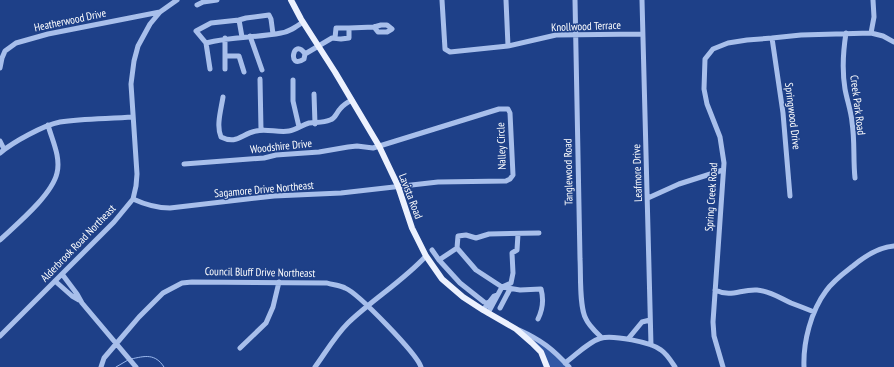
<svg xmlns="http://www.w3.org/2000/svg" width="894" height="367" font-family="'PT Sans Narrow',sans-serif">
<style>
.green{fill:#3158a5}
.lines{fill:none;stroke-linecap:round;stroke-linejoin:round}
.stream{stroke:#9bb8ed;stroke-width:1}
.minor{stroke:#a8bfeb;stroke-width:5}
.major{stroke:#ecf1fe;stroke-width:6}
.labels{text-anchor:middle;stroke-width:3;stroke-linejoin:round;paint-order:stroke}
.street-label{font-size:11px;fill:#fff;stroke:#1e4088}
</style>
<rect width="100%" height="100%" fill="#1e4088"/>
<path class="green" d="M516,329L536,337L569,367H547L541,352Z"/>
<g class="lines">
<path class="stream" d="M131,359C145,356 155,353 164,367
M116,367L128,360"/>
<path class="minor" d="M442,0L445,49L450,52L508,46L506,0
M575,0L580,259C581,274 579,307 586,319C589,326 596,332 602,338
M642,0L651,345
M197,5L203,2L217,0
M239,20L246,18L269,15L271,19L273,34
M846,33C843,52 842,71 845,89C847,100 851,111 852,122C855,141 853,160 855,178
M871,33L874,17L873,0
M250,36L262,70
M242,37L239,20L211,23L196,31L206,43C231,36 256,38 281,33C289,32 296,27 303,22
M225,38V56H239L244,72
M335,38L336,28H349
M772,38L783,113L790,196
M206,43L210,69
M508,46L556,35L642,34
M305,54C293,36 287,71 304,59L305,54L332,38L341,39L349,38V28L374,27L381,25H387L392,29L387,32H378L374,27
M0,68L2,58L5,51L16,43L48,34L160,12
M225,69V56
M260,79L261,130
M293,80V101L299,127
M314,94L315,124
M223,97C221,110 216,126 221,137C237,145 241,134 256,131C266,128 278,133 289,131C296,130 302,125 309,123C317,122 323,123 330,120C336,118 336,113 340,109C343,105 348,102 352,100
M0,141L4,149
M0,153C13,142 44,125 60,122C84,118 109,119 133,117
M648,198L679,184L723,170
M133,199C146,205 156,208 170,208L274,196L341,193L438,182L506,181L510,179L513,175L510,113L508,109H499L373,148L357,146L348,147L319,152L276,155L264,158L184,164
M0,240C17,224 52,195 57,173C61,157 52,140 48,125
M432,250L439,260L460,283L484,302L492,305
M439,260L457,248
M62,274L77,294L82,303L136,367
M55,281L72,296L79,300
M715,290C732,298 740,289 757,290C770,291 780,298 791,303C799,306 807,309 814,312
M500,308L510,289
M483,310L494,296L497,295
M488,313L502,287L511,283L513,273L512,253L517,250L518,234
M538,319C543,309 544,300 541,289L520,290L502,287L476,270L457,248L458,236L466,235L476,238L489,234L539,233
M519,330C541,340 553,349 569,367
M0,336L114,222L133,199L136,186L137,174L131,84L134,61L138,46L150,24L160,12L177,0
M628,339L642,322L650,320
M240,348L266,323L273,307L279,282
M565,363C576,355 588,342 601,338C613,335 651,342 661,350C667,354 671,361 675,367
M101,367L104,358L116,344L139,317L163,293L182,283L192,282L327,283C333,285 340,285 345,288C358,293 417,354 421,367
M315,367C326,352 335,336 348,323C373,299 403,281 426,256
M723,367L714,336L713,322L724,163L720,137L707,104L704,89L705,59L713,49L728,43L747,40L772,38L801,35L871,33L883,36L894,42
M804,367C803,342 811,311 826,291C833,281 844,273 853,266C865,256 879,247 894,246"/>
<path class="major" d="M291,0L301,19L335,72L379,146L398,186L412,228L426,256L442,279L463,297L483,310L516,329L532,343L541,352L547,367"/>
</g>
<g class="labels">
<g class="street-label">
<text transform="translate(70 20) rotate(-12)" y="4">Heatherwood Drive</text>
<text transform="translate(586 26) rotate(-2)" y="4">Knollwood Terrace</text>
<text transform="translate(858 105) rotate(83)" y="4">Creek Park Road</text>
<text transform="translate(793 116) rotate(83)" y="4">Springwood Drive</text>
<text transform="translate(281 146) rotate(-6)" y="4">Woodshire Drive</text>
<text transform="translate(501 146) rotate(-92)" y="4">Nalley Circle</text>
<text transform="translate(568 172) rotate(-91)" y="4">Tanglewood Road</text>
<text transform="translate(637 173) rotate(-92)" y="4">Leafmore Drive</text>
<text transform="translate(264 189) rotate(-5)" y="4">Sagamore Drive Northeast</text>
<text transform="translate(411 196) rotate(69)" y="4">Lavista Road</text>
<text transform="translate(711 197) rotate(-86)" y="4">Spring Creek Road</text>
<text transform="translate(78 243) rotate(-46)" y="4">Alderbrook Road Northeast</text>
<text transform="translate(260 272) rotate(1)" y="4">Council Bluff Drive Northeast</text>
</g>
</g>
</svg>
